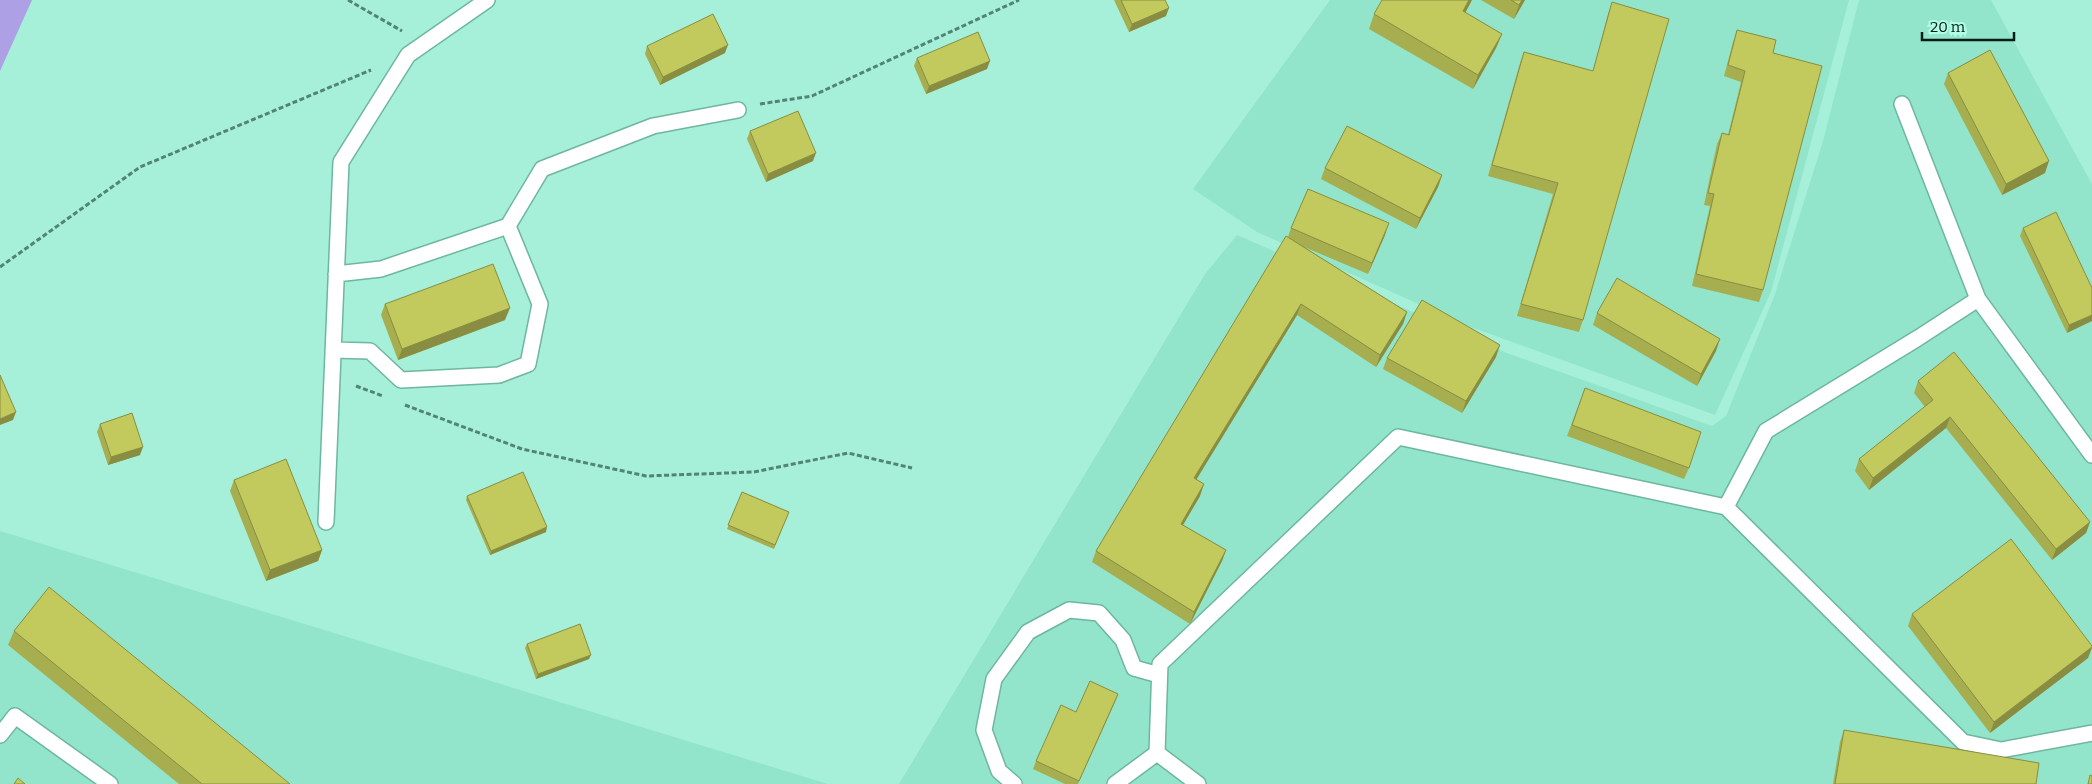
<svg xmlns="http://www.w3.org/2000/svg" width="2092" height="784" font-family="Bitter,serif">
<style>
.built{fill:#92e5cb}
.green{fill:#aea0e5}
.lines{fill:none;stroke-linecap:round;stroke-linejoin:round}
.lane-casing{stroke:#6eb6a1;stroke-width:18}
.path{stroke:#528476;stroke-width:3;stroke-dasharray:5 2.5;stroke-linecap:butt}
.lane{stroke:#fff;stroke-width:15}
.wall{fill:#a7ae50}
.shaded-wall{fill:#888d41}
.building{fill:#c2ca5d;stroke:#888d41}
</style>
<rect width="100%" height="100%" fill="#a6f0d9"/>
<path class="built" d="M1330,0H1849L1771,292L1715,415L1468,326L1257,232L1193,189Z
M1859,0H1991L2092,184V784H899L1205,274L1237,235L1507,353L1712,426L1726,416L1775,294L1823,141Z
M0,531L828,784H0Z"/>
<path class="green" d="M0,0H32L0,71Z"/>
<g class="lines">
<defs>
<path id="lane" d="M1902,104L1978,299
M508,226L542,169L653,126L738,110
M333,350L370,351L401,380L499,375L528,364L540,304L508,226L381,269L336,274
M2092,455L1978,299L1918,338L1766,431L1726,507L1963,742L2001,750L2092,733
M326,522L341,162L408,55L487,0
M0,735L15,716L110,784
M1014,784L999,771L984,730L994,679L1028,632L1069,610L1099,613L1123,640L1134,668L1159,675
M1115,784L1157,753
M1198,784L1157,753L1160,664L1398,437L1726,507"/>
</defs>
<use href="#lane" class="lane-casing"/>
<path class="path" d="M348,0L402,31
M760,104L812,96L1019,0
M0,267L140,167L371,70
M356,386L383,396
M405,405L522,449L646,476L754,472L848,453L912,468"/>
<use href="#lane" class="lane"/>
</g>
<path class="wall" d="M1114,0H1165L1166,16L1129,32Z
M1472,0L1465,13L1502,34L1496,48L1473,89L1369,29L1374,14Z
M1481,0H1525L1514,19Z
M1612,2L1583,320L1579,332L1517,316L1553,194L1488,176L1520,63L1524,52L1593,71L1608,14Z
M1737,30L1773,53L1763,290L1759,302L1692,286L1710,206L1704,205L1717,144L1722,133L1728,135L1741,82L1724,76L1733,42Z
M647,46L725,53L660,85L645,54Z
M917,58L987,69L926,94L914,66Z
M1948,73L2045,173L2002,195L1944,84Z
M750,131L813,161L766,182L747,139Z
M1325,168L1442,175L1438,187L1416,229L1321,179Z
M1291,228L1385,235L1368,274L1304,247L1407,312L1403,324L1376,367L1297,315L1196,479L1200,496L1183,525L1226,550L1222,561L1190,624L1092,562L1096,551L1288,237Z
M2023,228L2092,288L2067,333L2020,236Z
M385,304L505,320L398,360L381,315Z
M1597,313L1716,351L1697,386L1593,325Z
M1496,357L1462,413L1383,369L1387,358Z
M1918,381L2090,522L2086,533L2052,560L1946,428L1869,490L1855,471L1859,459L1925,407L1914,393Z
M1585,388L1689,468L1684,479L1567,436Z
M100,424L140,455L108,465L97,432Z
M234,480L322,550L318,561L266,581L230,491Z
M742,492L789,512L774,549L727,529Z
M467,496L546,532L490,555L466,500Z
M1912,614L2092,646V648L2088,658L1990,733L1908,626Z
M14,631L290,784H179L8,645Z
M527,644L589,659L536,679L525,648Z
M1118,694L1078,784H1065L1033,769L1036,761L1076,712Z
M1844,730L2036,784H1833L1840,742Z"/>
<path class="shaded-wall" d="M1469,0H1472L1458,26L1463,11Z
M1522,0H1525L1514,19L1519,5Z
M1169,8L1166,16L1129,32L1132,24Z
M1502,34L1496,48L1473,89L1478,75Z
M728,45L725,53L660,85L663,77Z
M990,61L987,69L926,94L929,86Z
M816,153L813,161L766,182L768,174Z
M2049,161L2045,173L2002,195L2006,184Z
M1442,175L1438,187L1416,229L1420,218Z
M1389,223L1385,235L1368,274L1372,263Z
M1301,304L1297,315L1190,490L1194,478Z
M510,308L505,320L398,360L402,349Z
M1407,312L1403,324L1376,367L1380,355Z
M2092,315V321L2067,333L2069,325Z
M1720,339L1716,351L1697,386L1701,374Z
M1500,345L1496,357L1462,413L1466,401Z
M16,412L13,420L0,425V419Z
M1950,417L1946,428L1869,490L1873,478Z
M143,447L140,455L108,465L111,457Z
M1204,484L1200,496L1177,535L1181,524Z
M2090,522L2086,533L2052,560L2056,549Z
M547,527L546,532L490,555L491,551Z
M322,550L318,561L266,581L270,570Z
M1226,550L1222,561L1190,624L1194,612Z
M2092,647L2088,658L1990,733L1994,722Z
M591,655L589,659L536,679L538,674Z
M1118,694L1115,702L1078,784Z"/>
<path class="building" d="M1121,0H1165L1169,8L1132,24Z
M1382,0H1469L1463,11L1502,34L1478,75L1374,14Z
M1511,0H1522L1519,5Z
M1612,2L1669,19L1583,320L1521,304L1558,183L1492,165L1524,52L1593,71Z
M713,14L728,45L663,77L647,46Z
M1737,30L1776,40L1773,53L1822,66L1763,290L1696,274L1714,194L1708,193L1722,133L1729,135L1745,71L1728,65Z
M978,32L990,61L929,86L917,58Z
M1990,50L2049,161L2006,184L1948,73Z
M798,111L816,153L768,174L750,131Z
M1347,126L1442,175L1420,218L1325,168Z
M1308,189L1389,223L1372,263L1291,228Z
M2056,212L2092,288V315L2069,325L2023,228Z
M1286,236L1407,312L1380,355L1301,304L1194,478L1204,484L1181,524L1226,550L1194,612L1096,551Z
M493,264L510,308L402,349L385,304Z
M1617,278L1720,339L1701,374L1597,313Z
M1422,300L1500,345L1466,401L1387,358Z
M1954,352L2090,522L2056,549L1950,417L1873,478L1859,459L1933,400L1918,381Z
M0,375L16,412L0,419Z
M1585,388L1701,432L1689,468L1572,425Z
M132,413L143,447L111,457L100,424Z
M286,459L322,550L270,570L234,480Z
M523,472L547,527L491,551L467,496Z
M742,492L789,512L775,545L728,525Z
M2011,539L2092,646V647L1994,722L1912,614Z
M49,587L290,784H202L14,631Z
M580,624L591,655L538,674L527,644Z
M1090,681L1118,694L1079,781L1036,761L1061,705L1076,712Z
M1844,730L2039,763L2036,784H1835Z
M2090,775L2092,776V784H2088Z
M18,778L25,784H14Z"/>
<path d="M1922 32v8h92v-8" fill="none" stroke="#001c15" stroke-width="2.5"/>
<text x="1930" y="32" font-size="15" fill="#001c15" stroke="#b3fde6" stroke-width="4" paint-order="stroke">20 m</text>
</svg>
